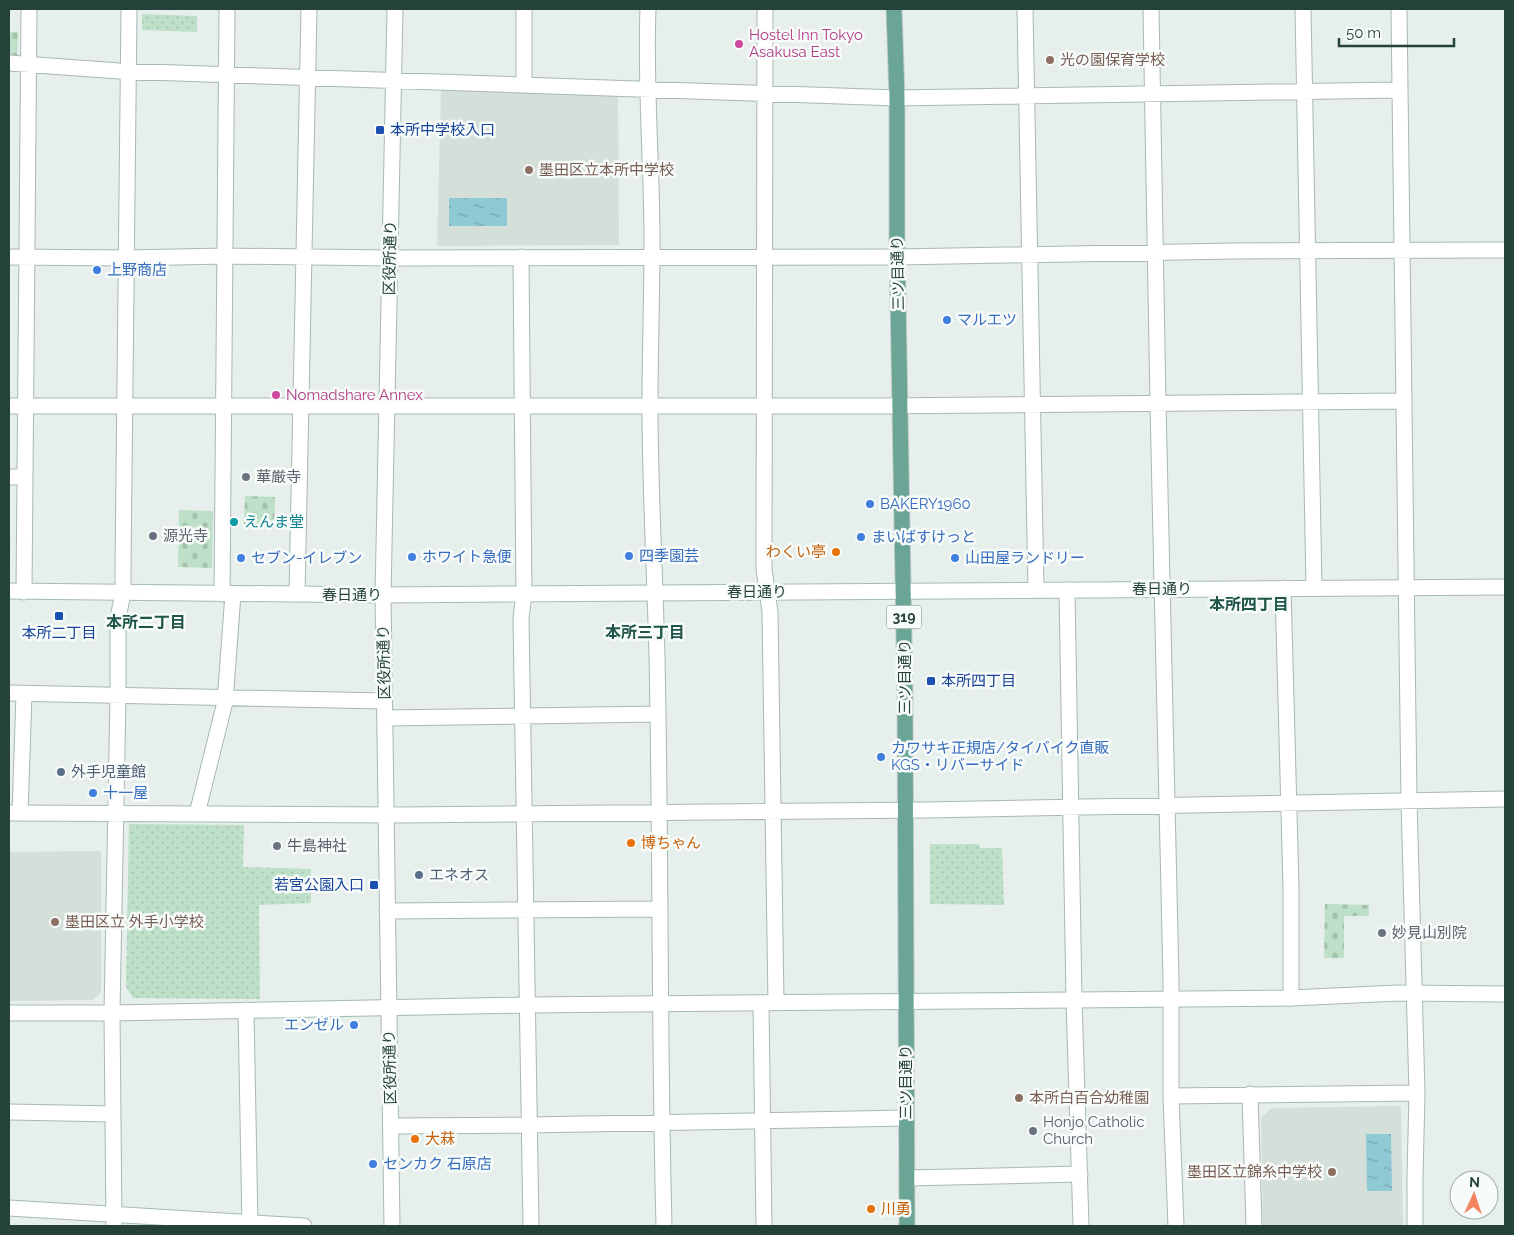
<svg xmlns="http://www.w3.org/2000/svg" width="1514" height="1235" font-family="Raleway,'Noto Sans JP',sans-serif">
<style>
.built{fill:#d4dfda}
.cemetery{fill:url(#cemetery-stones)}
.park{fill:url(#park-dots)}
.water{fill:url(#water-ripples)}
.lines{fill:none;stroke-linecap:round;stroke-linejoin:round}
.street-casing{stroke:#a8b8b2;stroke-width:17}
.secondary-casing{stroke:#a4bbb3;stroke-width:17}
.primary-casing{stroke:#c2cac8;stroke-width:17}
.street{stroke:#fff;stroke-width:15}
.secondary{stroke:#fff;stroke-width:15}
.primary{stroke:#6aa596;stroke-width:15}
.hotel-dot{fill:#d1479c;stroke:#f7fbf9;stroke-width:2}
.education-dot{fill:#8d6e63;stroke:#f7fbf9;stroke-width:2}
.transit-dot{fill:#1a4fb4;stroke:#f7fbf9;stroke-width:2}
.shop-dot{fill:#3f7fe0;stroke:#f7fbf9;stroke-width:2}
.worship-dot{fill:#6b7280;stroke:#f7fbf9;stroke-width:2}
.culture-dot{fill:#0f9aa8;stroke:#f7fbf9;stroke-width:2}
.food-dot{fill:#e8710a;stroke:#f7fbf9;stroke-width:2}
.service-dot{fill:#5c6f8a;stroke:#f7fbf9;stroke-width:2}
.labels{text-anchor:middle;stroke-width:5;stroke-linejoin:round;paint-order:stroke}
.shield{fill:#f7fbf9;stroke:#637a73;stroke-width:1}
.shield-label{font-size:14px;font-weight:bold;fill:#24423a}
.hotel-label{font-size:15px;fill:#b23c85;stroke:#f7fbf9;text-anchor:start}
.education-label{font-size:15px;fill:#785e54;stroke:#f7fbf9;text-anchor:start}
.transit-label{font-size:15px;fill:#164399;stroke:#f7fbf9;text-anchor:start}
.street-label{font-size:15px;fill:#24423a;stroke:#f7fbf9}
.shop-label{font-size:15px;fill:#366cbe;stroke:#f7fbf9;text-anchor:start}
.worship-label{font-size:15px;fill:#5b616d;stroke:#f7fbf9;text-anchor:start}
.culture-label{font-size:15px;fill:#0d838f;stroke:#f7fbf9;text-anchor:start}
.food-label{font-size:15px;fill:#c56008;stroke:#f7fbf9;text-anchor:start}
.service-label{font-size:15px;fill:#4e5e75;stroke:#f7fbf9;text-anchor:start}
.neighbourhood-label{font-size:16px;font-weight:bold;fill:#1f5548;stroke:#f7fbf9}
</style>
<defs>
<pattern id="cemetery-stones" width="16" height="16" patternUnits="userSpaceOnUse" patternTransform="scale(1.25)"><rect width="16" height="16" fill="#bfe0c8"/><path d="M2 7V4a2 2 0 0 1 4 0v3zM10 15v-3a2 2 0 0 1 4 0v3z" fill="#a4c1ad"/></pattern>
<pattern id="park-dots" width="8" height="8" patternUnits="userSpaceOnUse" patternTransform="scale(1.25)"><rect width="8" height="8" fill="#bfe0c8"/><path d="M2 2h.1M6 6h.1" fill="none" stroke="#a4c1ad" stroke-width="1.8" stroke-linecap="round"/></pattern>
<pattern id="water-ripples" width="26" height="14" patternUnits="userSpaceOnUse" patternTransform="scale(1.25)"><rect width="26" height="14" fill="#8ec9d4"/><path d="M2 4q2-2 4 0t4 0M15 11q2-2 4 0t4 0" fill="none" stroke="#74a5ad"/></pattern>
</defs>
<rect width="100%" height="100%" fill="#e6efeb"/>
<path class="built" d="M441,90L618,95L619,245L437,246Z
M101,851V992L93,1000L9,1001V852Z
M1401,1106L1403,1226H1263L1261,1117L1272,1108Z"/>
<path class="cemetery" d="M9,32H18L17,57H9Z
M245,496L275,497L274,526L244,525Z
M179,510L213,511L212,568L178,567Z
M1325,904L1369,905V916H1344V958H1324Z"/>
<path class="park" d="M142,14L197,16V32L142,30Z
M129,824L244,825L243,867L311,869V903L259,905L260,999L133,998L126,987Z
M930,844H979L980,848H1002L1004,905L930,904Z"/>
<path class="water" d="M449,198H507V226H449Z
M1366,1134H1391L1392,1191H1367Z"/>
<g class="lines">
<defs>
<path id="street" d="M524,9V85
M648,9C645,86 652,164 652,241C652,296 650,351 650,406C650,490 655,574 657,657C661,847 659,1037 664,1226
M765,9L764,569L770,612L776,1002
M1025,9L1036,590
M1151,9L1158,404L1171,980V1096L1176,1226
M1303,9L1314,588
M1399,9L1409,801L1417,1093L1415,1176V1226
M9,63L119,71L897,98L1400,90
M9,257L127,258L225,256L390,258L898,257L1234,251L1505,250
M521,257L524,594L521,618L531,1226
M9,406H878L1404,401
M9,477H25
M1283,588L1291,887V998
M1067,590L1074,999L1081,1226
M24,592L29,9
M222,594L227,9
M297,594L309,9
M9,693L384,701
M385,718L658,714
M9,813L400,815L927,810L1505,799
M20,813L24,694
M197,814L225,702L233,594
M387,911L660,909
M761,1003L764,1226
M246,1010L250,1226
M1250,1094L1254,1226
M1171,1096L1417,1093
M9,1112L113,1114
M391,1126L529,1125L906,1118
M907,1178L1080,1174
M114,1226L112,1013L118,696V618L123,593V569L129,9
M392,1226L383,595L395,9"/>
<path id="secondary" d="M9,591L383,595L1505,587
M9,1013H112L528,1005L1291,998L1398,993L1505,994
M9,1208L304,1226"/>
<path id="primary" d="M894,9L897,98V241L905,696L907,1226"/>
</defs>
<use href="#street" class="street-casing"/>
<use href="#secondary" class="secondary-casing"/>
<use href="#primary" class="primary-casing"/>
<use href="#street" class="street"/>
<use href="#secondary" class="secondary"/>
<use href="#primary" class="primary"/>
</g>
<g class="hotel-dot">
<circle cx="739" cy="44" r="5"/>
<circle cx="276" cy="395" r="5"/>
</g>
<g class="education-dot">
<circle cx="1050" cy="60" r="5"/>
<circle cx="529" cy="170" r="5"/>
<circle cx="55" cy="922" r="5"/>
<circle cx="1019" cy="1098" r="5"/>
<circle cx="1332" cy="1172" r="5"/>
</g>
<g class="transit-dot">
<rect x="375" y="125" width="10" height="10" rx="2.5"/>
<rect x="54" y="611" width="10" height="10" rx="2.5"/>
<rect x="926" y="676" width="10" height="10" rx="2.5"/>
<rect x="369" y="880" width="10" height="10" rx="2.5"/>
</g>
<g class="shop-dot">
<circle cx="97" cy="270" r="5"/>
<circle cx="947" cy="320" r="5"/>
<circle cx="870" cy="504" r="5"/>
<circle cx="861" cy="537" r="5"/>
<circle cx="629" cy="556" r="5"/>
<circle cx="412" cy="557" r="5"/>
<circle cx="241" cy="558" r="5"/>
<circle cx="955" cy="558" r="5"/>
<circle cx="881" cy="757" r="5"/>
<circle cx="93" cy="793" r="5"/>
<circle cx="354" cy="1025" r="5"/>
<circle cx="373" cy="1164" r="5"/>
</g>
<g class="worship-dot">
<circle cx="246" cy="477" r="5"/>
<circle cx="153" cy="536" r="5"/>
<circle cx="277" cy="846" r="5"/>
<circle cx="1382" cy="933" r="5"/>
<circle cx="1033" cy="1131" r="5"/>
</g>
<circle class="culture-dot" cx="234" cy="522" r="5"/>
<g class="food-dot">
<circle cx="836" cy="552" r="5"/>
<circle cx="631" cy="843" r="5"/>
<circle cx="415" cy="1139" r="5"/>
<circle cx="871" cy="1209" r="5"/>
</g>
<g class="service-dot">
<circle cx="61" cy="772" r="5"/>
<circle cx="419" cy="875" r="5"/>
</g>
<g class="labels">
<rect class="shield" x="886.5" y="605.5" width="35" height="23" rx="4"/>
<g class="shield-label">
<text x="904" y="622">319</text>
</g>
<g class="hotel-label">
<text x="749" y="40">Hostel Inn Tokyo<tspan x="749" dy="17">Asakusa East</tspan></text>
<text x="286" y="400">Nomadshare Annex</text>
</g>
<g class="education-label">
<text x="1060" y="65">光の園保育学校</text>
<text x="539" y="175">墨田区立本所中学校</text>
<text x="65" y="927">墨田区立 外手小学校</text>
<text x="1029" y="1103">本所白百合幼稚園</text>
<text x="1322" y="1177" text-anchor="end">墨田区立錦糸中学校</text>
</g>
<g class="transit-label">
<text x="390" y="135">本所中学校入口</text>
<text x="59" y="638" text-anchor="middle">本所二丁目</text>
<text x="941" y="686">本所四丁目</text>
<text x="364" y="890" text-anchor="end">若宮公園入口</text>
</g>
<g class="street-label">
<text transform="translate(390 258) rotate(-89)" y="5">区役所通り</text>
<text transform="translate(898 273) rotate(-91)" y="5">三ツ目通り</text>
<text x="1162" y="594">春日通り</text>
<text x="757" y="597">春日通り</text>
<text x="352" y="600">春日通り</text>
<text transform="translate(384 662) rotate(-91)" y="5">区役所通り</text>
<text transform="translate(905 677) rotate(-90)" y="5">三ツ目通り</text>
<text transform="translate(390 1067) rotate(-91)" y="5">区役所通り</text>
<text transform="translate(906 1082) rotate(-90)" y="5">三ツ目通り</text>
</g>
<g class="shop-label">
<text x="107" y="275">上野商店</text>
<text x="957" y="325">マルエツ</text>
<text x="880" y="509">BAKERY1960</text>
<text x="871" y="542">まいばすけっと</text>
<text x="639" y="561">四季園芸</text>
<text x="422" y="562">ホワイト急便</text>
<text x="251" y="563">セブン-イレブン</text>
<text x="965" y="563">山田屋ランドリー</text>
<text x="891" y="753">カワサキ正規店/タイバイク直販<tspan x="891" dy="17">KGS・リバーサイド</tspan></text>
<text x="103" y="798">十一屋</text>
<text x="344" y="1030" text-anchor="end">エンゼル</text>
<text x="383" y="1169">センカク 石原店</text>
</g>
<g class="worship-label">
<text x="256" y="482">華厳寺</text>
<text x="163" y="541">源光寺</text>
<text x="287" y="851">牛島神社</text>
<text x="1392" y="938">妙見山別院</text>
<text x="1043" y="1127">Honjo Catholic<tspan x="1043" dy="17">Church</tspan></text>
</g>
<g class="culture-label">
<text x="244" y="527">えんま堂</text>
</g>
<g class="food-label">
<text x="826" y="557" text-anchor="end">わくい亭</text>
<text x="641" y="848">博ちゃん</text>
<text x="425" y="1144">大菻</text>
<text x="881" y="1214">川勇</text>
</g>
<g class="service-label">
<text x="71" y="777">外手児童館</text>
<text x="429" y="880">エネオス</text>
</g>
<g class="neighbourhood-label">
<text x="1249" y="610">本所四丁目</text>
<text x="146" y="628">本所二丁目</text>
<text x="645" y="638">本所三丁目</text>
</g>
</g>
<rect width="1514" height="1235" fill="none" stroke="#24423a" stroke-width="20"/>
<g transform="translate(1474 1195) rotate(3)"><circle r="24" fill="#f7fbf9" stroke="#a3b1ad"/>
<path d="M0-4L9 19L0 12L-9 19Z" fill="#f4845f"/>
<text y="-8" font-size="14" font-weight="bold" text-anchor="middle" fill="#24423a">N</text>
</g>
<path d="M1339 38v8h115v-8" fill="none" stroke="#24423a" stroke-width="2.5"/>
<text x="1346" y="38" font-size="15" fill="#24423a" stroke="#f7fbf9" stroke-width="4" paint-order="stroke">50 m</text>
</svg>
